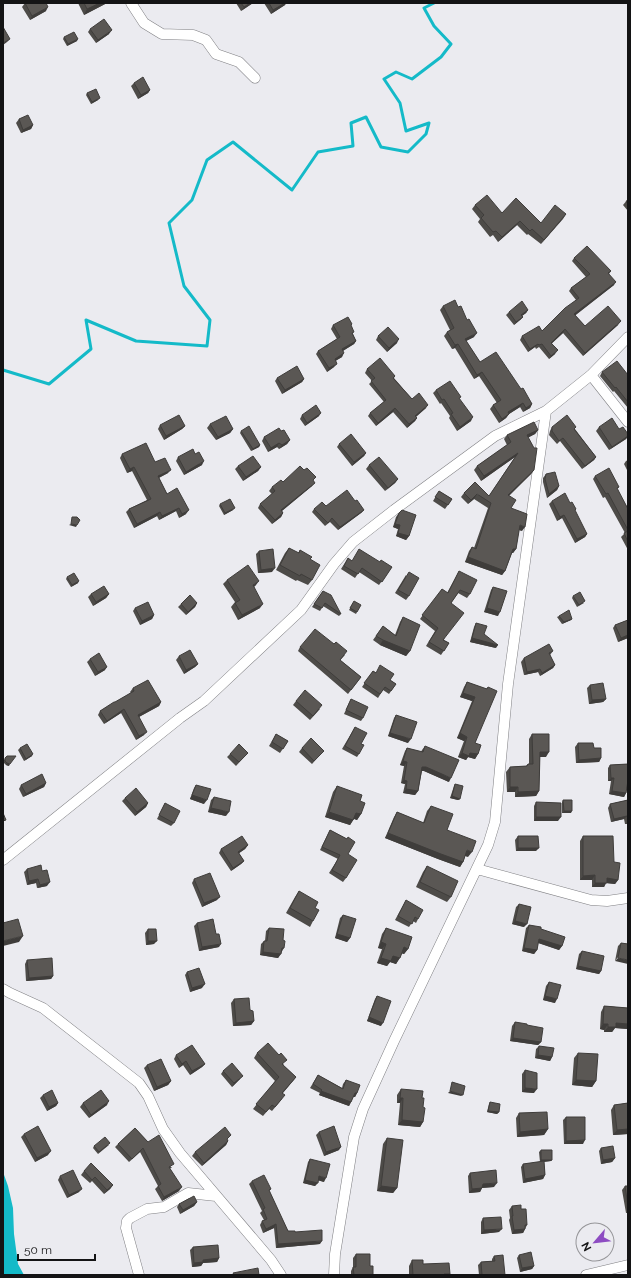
<svg xmlns="http://www.w3.org/2000/svg" width="631" height="1278" font-family="Raleway,sans-serif">
<style>
.water{fill:#14bac8}
.lines{fill:none;stroke-linecap:round;stroke-linejoin:round}
.stream{stroke:#14bac8;stroke-width:3}
.street-casing{stroke:#808084;stroke-width:11}
.street{stroke:#fff;stroke-width:10}
.wall{fill:#4d4b48}
.shaded-wall{fill:#3f3d3b}
.building{fill:#5a5754;stroke:#3f3d3b}
</style>
<rect width="100%" height="100%" fill="#ebebf0"/>
<path class="water" d="M3,1172L8,1186L13,1208L14,1234L18,1264L24,1275H3Z"/>
<g class="lines">
<path class="stream" d="M3,370L49,384L91,349L86,320L136,341L207,346L210,320L184,286L169,223L192,200L207,160L233,142L292,190L318,152L353,146L351,123L366,117L381,147L408,152L426,134L429,123L406,131L400,103L384,79L396,72L412,79L441,57L451,44L434,26L424,8L434,3"/>
<defs>
<path id="street" d="M131,3L144,23L162,34L193,35L206,40L216,54L239,62L255,78
M591,375L628,422
M3,860L180,718L204,701L301,610L334,564L353,542L394,510L495,436L546,411L591,375L628,337
M477,869L591,900L607,901L628,898
M3,989L10,993L43,1008L139,1083L148,1096L163,1129L180,1153L271,1260L281,1275
M139,1275L126,1228L127,1221L130,1218L147,1209L164,1207L188,1193L216,1196
M334,1275L335,1254L354,1137L363,1109L394,1041L488,845L495,822L508,684L546,411
M586,1275L628,1265"/>
</defs>
<use href="#street" class="street-casing"/>
<use href="#street" class="street"/>
</g>
<path class="wall" d="M25,3L46,11L30,20L22,7Z
M78,3H107L84,15Z
M236,3H253L241,11Z
M264,3H286L285,5L271,14Z
M90,29L109,34L96,43L88,32Z
M64,37L77,41L67,46L63,39Z
M134,83L150,90L148,93L138,99L131,86Z
M87,93L98,100L91,104L86,95Z
M19,119L33,125L31,129L21,133L16,123Z
M628,199V211L623,205Z
M475,205L502,213L541,223L566,214L541,244L528,234L527,235L517,225L498,242L493,235L490,237L478,222L480,219L472,209Z
M574,258L611,271L609,274L614,285L575,315L585,326L618,325L583,356L563,333L552,343L555,354L549,359L539,347L536,349L535,347L528,352L520,340L522,336L542,331L576,300L569,291L571,288L586,277L572,261Z
M443,306L474,337L466,341L480,362L521,389L532,404L530,408L523,412L520,407L509,414L506,418L499,423L490,409L493,405L497,403L479,376L474,379L455,348L452,349L444,336L447,332L450,330L440,310Z
M528,310L526,313L522,316L523,317L520,320L514,325L506,315L509,312Z
M333,325L351,326L353,334L356,341L354,344L343,351L342,357L335,361L334,367L327,372L316,354L318,351L337,339L331,329Z
M378,336L397,343L387,352L376,340Z
M367,369L395,376L394,378L412,399L426,408L416,417L417,418L415,421L407,428L393,412L376,426L368,416L370,413L384,402L369,384L372,381L365,373Z
M602,372L628,375V408L614,391L613,392L600,376Z
M277,378L304,379L302,382L282,394L275,381Z
M436,390L471,421L457,431L449,418L450,416L441,403L440,404L433,393Z
M302,415L319,416L305,426L300,419Z
M210,424L233,429L230,433L216,440L207,428Z
M160,425L185,426L182,429L164,440L158,429Z
M552,427L575,429L596,457L594,460L582,469L560,441L557,444L549,435L550,431Z
M599,427L619,429L628,434V436L626,439L609,450L596,431Z
M538,430L535,434L528,437L534,470L531,474L509,496L511,508L522,531L519,530L516,549L513,553H512L505,571L502,575L465,562L469,551L472,547L474,548L488,508L474,499L468,504L461,497L464,493L489,496L515,457L481,481L474,470L477,466L507,445L504,439L507,435Z
M241,431L260,445L259,447L251,451L240,433Z
M281,431L290,440L287,444L279,449L277,447L268,452L262,441L264,437Z
M339,444L366,453L364,456L352,466L337,447Z
M122,454L155,462L168,473L159,478L167,494L186,514L179,518L176,511L159,520L157,516L134,528L126,512L129,509L147,500L132,471L127,473L120,458Z
M178,457L202,465L184,475L176,461Z
M628,460V472L624,464L626,461Z
M369,465L398,479L395,483L385,491L366,469Z
M238,466L261,467L258,471L243,481L235,469Z
M546,474L559,486L557,490L547,498L543,482V478Z
M595,476L619,487L617,489L628,509V550L621,537L625,533L605,497L603,498L593,479Z
M313,481L312,486L282,511L283,513L281,517L272,524L258,508L260,504L272,494L269,491L272,487L283,482Z
M439,491L452,499L445,509L433,501Z
M552,501L570,503L587,534L585,537L575,543L562,518L557,521L549,504Z
M220,504L233,510L224,515L219,506Z
M326,506L364,510L361,513L338,530L330,522L325,526L312,512L314,509Z
M399,513L409,536L406,540L396,536L398,529L393,527L396,517Z
M289,548L298,553L300,550L310,559L312,580L308,585L297,580L296,581L276,570L285,553Z
M259,551L272,572L258,573L256,554Z
M348,558L352,561L380,562L392,567L379,585L359,572L355,578L341,569Z
M459,571L470,594L467,598L458,593L451,603L444,640L449,643L441,655L426,646L435,631L420,619L442,589L447,593Z
M406,575L409,596L406,600L395,593Z
M67,577L78,583L71,587L66,579Z
M227,580L256,585L254,587L260,608L238,620L231,607L235,602L223,584Z
M493,587L498,616L484,612L491,590Z
M323,591L341,614L339,616L323,606L320,611L312,607Z
M91,594H109L106,598L93,606L88,597Z
M573,596L584,603L577,607L572,598Z
M197,603L195,607L186,615L178,607L181,604Z
M353,603L357,612L356,614L349,610Z
M135,608L154,615L152,619L140,625L133,611Z
M559,616L572,619L571,620L562,624L557,617Z
M403,617L410,651L406,656L380,645L373,640L383,626L395,635L400,622Z
M628,620V638L618,642L613,628L615,625Z
M476,623L484,634L496,648L470,642L474,627Z
M300,647L345,655L340,660L361,677L348,694L298,651Z
M553,651L550,655L555,665L553,668L540,676L538,672L524,675L521,662L524,658Z
M179,656L198,664L195,667L184,674L176,660Z
M90,659L105,670L95,676L87,662Z
M373,671L390,680L396,684L389,694L383,690L378,698L362,687Z
M467,682L486,689L488,687L475,743L478,754L475,759L468,757L466,760L458,757L464,741L457,738L472,701L460,697L464,687Z
M590,685L606,699L603,702L589,704L587,688Z
M133,688L161,702L159,706L139,717L144,735L136,740L121,713L104,724L98,715L100,711L131,693L130,692Z
M351,699L363,718L361,721L344,714L349,703Z
M296,701L320,709L310,720L293,705Z
M396,715L408,743L388,736L394,718Z
M355,727L361,744L359,754L357,757L342,749Z
M276,734L288,741L280,753L269,746Z
M532,734L546,757H540L539,791L536,796L515,797V792H507L506,772L510,767L526,766L528,764H529V739Z
M578,743L594,748L601,758L599,762L576,763L575,747Z
M425,746L449,782L424,771H422L418,791L415,795L403,793L405,784L401,783L404,766L400,765L405,751L407,748L421,752L422,750Z
M20,748L32,756L24,761L18,750Z
M302,748L324,751L321,754L312,764L299,752Z
M248,753L236,766L227,757L230,754Z
M7,756L9,766L6,765L4,763V760Z
M628,764V782L626,793L624,797L609,794L611,781H608V768L610,765Z
M46,783L44,787L23,797L19,789L21,785Z
M455,784L460,799L458,800L450,798L454,786Z
M196,785L204,804L190,799L194,788Z
M337,786L360,801L361,814L357,820L354,819L350,825L325,817L333,792Z
M214,797L226,816L208,812L211,800Z
M125,798L148,803L146,807L135,816L122,801Z
M563,800L571,813H562V802Z
M628,800V824H625L624,819L611,822L608,808L610,804Z
M536,802L558,821H534V806Z
M165,803L174,823L171,826L157,819Z
M431,806L447,830L468,857L465,856L463,862L460,867L438,859L385,838L394,817L397,812L423,823L427,811Z
M330,830L347,839L348,854L346,878L343,882L329,873L338,859L320,850Z
M518,836L536,851H516L515,840Z
M583,836L614,862L618,880L615,884L606,883L604,887H592V880H580V841Z
M248,845L245,849L239,853L244,861L241,864L231,871L219,853L221,849Z
M427,866L451,897L447,902L416,887L423,872Z
M27,869L47,886L37,888L36,883L27,885L24,872Z
M194,879L217,900L202,907L192,883Z
M299,891L315,908L313,921L310,927L286,913L295,897Z
M406,900L418,919L416,923L413,921L409,927L395,920Z
M519,904L524,927L512,924L516,907Z
M343,915L350,938L347,942L335,938L340,918Z
M197,923L216,934L219,947L199,951L194,926Z
M529,925L541,929L562,946L559,950L538,943L537,950L534,954L522,951L526,928Z
M269,928L283,940L284,948L278,958L260,955L261,944L264,941H265L266,931Z
M386,928L408,949L404,954L402,953L396,964L390,962L387,966L377,963L382,949L378,948L382,934Z
M148,929L154,944L146,945L145,933Z
M621,943L628,944L615,961L618,946Z
M582,951L601,971L599,974L576,969L579,954Z
M27,960L53,976L51,979L26,981L25,964Z
M187,972L202,988L190,992L185,975Z
M549,982L555,1003L543,1000L546,986Z
M377,996L381,1026L367,1021L375,999Z
M234,999L250,1010L254,1021L251,1025L233,1026L231,1003Z
M604,1006L628,1008V1029L615,1028L612,1032H604V1030L600,1029L601,1012Z
M515,1022L527,1025L541,1042L538,1045L510,1041L512,1026Z
M539,1046L552,1057L550,1061L535,1058L536,1049Z
M257,1053L284,1064L283,1065L296,1077L283,1093L282,1099L272,1111L269,1109L263,1116L253,1109L275,1081L254,1058Z
M578,1053L596,1081L592,1087L572,1085L574,1058Z
M176,1055L205,1064L202,1067L190,1075L183,1065L179,1068L174,1059Z
M147,1065L171,1081L168,1085L154,1091L144,1068Z
M525,1070L534,1093L522,1092V1074Z
M223,1071L240,1079L232,1087L221,1074Z
M318,1075L342,1088L343,1084L346,1080L357,1093L355,1097H353L351,1102L349,1106L319,1095L320,1093L310,1088Z
M401,1089L422,1098L423,1122L420,1127L398,1125L400,1103H397V1095Z
M43,1095L58,1103L56,1106L47,1111L40,1098Z
M490,1102L499,1112L497,1114L487,1112L489,1104Z
M83,1103L107,1105L89,1118L80,1107Z
M628,1103V1134L613,1135L611,1110L614,1105Z
M519,1113L548,1129L544,1135L517,1137L516,1118Z
M566,1117L583,1144H564L563,1120Z
M135,1128L172,1168H170L179,1191L162,1201L155,1189L158,1186L140,1152L129,1162L115,1147L118,1144Z
M319,1132L339,1150L324,1156L316,1135Z
M24,1134L48,1155L35,1162L21,1137Z
M387,1138L397,1188L393,1193L377,1191L383,1144Z
M229,1139L227,1140L228,1141L226,1145L202,1166L192,1156L195,1152Z
M109,1145L98,1154L93,1148L94,1146Z
M601,1148L615,1158L612,1162L601,1164L599,1151Z
M541,1150L552,1160L551,1161L544,1162L545,1175L543,1179L523,1183L521,1167L523,1164L540,1162L539,1152Z
M310,1159L324,1182L318,1180L315,1186L303,1183L308,1162Z
M84,1171L113,1185L110,1189L104,1194L92,1181L90,1183L81,1175Z
M470,1173L494,1187L482,1188L480,1192L469,1193L468,1176Z
M60,1176L79,1192L67,1198L58,1180Z
M252,1181L271,1189L269,1191L288,1231L295,1232L320,1244L276,1248L274,1228L263,1233L260,1225L262,1221L264,1220L260,1213L262,1211L249,1184Z
M625,1186H628V1213H626L622,1190Z
M197,1202L194,1206L180,1214L177,1207L179,1204Z
M512,1206L521,1209L527,1225L523,1233L512,1234L509,1220L510,1218L509,1210Z
M483,1218L499,1232L481,1234V1222Z
M193,1247L219,1258L217,1262L203,1263L201,1266L192,1267L190,1250Z
M356,1254L370,1266L373,1275H351V1271L353,1267V1258Z
M519,1255L534,1266L532,1269L520,1272L517,1258Z
M494,1256L505,1275H479L478,1265L481,1262L492,1261V1259Z
M412,1260L449,1275H409V1266Z"/>
<path class="shaded-wall" d="M100,3H107L84,15L87,9Z
M250,3H253L241,11L244,7Z
M285,3H286L285,5L271,14L273,10Z
M48,7L46,11L30,20L32,16Z
M112,30L109,34L96,43L98,40Z
M10,39L7,42L3,45V43Z
M78,39L77,41L67,46L68,44Z
M150,90L148,93L138,99L141,95Z
M100,98L98,100L91,104L92,102Z
M33,125L31,129L21,133L23,130Z
M566,214L563,219L541,244L544,240Z
M520,221L517,225L498,242L502,237Z
M616,282L614,285L572,318L574,314Z
M528,310L526,313L519,318L521,315Z
M523,317L520,320L514,325L516,322Z
M621,321L618,325L583,356L585,353Z
M565,329L563,333L549,346L551,343Z
M477,333L474,337L462,343L465,339Z
M399,339L397,343L387,352L389,348Z
M356,341L354,344L339,353L342,349Z
M458,344L455,348L452,349L455,345Z
M538,344L535,347L528,352L530,349Z
M558,350L555,354L549,359L551,356Z
M344,353L342,357L332,363L335,359Z
M337,364L334,367L327,372L329,368Z
M482,372L479,376L474,379L477,375Z
M304,379L302,382L282,394L285,390Z
M523,403L520,407L509,414L506,418L499,423L502,419L508,412Z
M532,404L530,408L523,412L526,408Z
M428,405L426,408L413,419L415,416Z
M395,408L393,412L376,426L378,423Z
M321,413L319,416L305,426L307,423Z
M473,417L471,421L457,431L460,427Z
M417,418L415,421L407,428L409,424Z
M185,426L182,429L164,440L166,436Z
M233,429L230,433L216,440L218,437Z
M538,430L535,434L524,440L527,435Z
M628,436L626,439L609,450L612,447Z
M290,440L287,444L279,449L282,445Z
M279,443L277,447L268,452L271,448Z
M260,445L259,447L251,451L253,449Z
M366,453L364,456L352,466L354,462Z
M518,453L515,457L481,481L484,476Z
M596,457L594,460L582,469L585,466Z
M204,461L202,465L184,475L186,472Z
M134,467L132,471L127,473L130,469Z
M261,467L258,471L243,481L246,477Z
M171,470L168,473L156,479L158,476Z
M534,470L531,474L505,499L508,495Z
M398,479L395,483L385,491L388,488Z
M315,483L312,486L278,514L281,510Z
M559,486L557,490L547,498L549,494Z
M477,494L474,499L468,504L471,500Z
M179,508L176,511L159,520L162,516Z
M235,508L233,510L224,515L225,513Z
M189,510L186,514L179,518L182,514Z
M364,510L361,513L338,530L340,527Z
M160,512L157,516L134,528L137,524Z
M283,513L281,517L272,524L275,520Z
M564,515L562,518L557,521L560,517Z
M71,524L77,525L76,527L69,525Z
M395,524L400,525L398,529L393,527Z
M520,525L525,527L522,531L517,529Z
M398,533L409,536L406,540L396,536Z
M587,534L585,537L575,543L577,539Z
M513,549H516L513,553H510Z
M468,557L505,571L502,575L465,562Z
M275,568L272,572L258,573L261,570Z
M79,581L78,583L71,587L72,585Z
M259,581L256,585L250,589L253,585Z
M109,594L106,598L93,606L96,602Z
M197,603L195,607L186,615L188,612Z
M263,604L260,608L238,620L242,615Z
M487,608L500,612L498,616L484,612Z
M154,615L152,619L140,625L142,621Z
M572,619L571,620L562,624L564,622Z
M628,635V638L618,642L621,638Z
M472,638L498,645L496,648L470,642Z
M383,640L410,651L406,656L380,645Z
M198,664L195,667L184,674L186,670Z
M555,665L553,668L540,676L542,673Z
M107,667L105,670L95,676L98,672Z
M540,669L538,672L524,675L527,672Z
M463,693L475,697L472,701L460,697Z
M606,699L603,702L589,704L592,700Z
M161,702L159,706L135,719L138,715Z
M124,709L121,713L104,724L107,721Z
M147,732L144,735L136,740L139,736Z
M390,733L411,739L408,743L388,736Z
M460,733L467,737L464,741L457,738Z
M540,752H549L546,757H537Z
M462,753H470L478,754L475,759L468,757L466,760L458,757Z
M33,754L32,756L24,761L26,759Z
M601,758L599,762L576,763L579,760Z
M403,761L407,762L404,766L400,765Z
M7,763L10,764L9,766L6,765Z
M422,767H426L451,778L449,782L424,771H420Z
M611,778H614L611,781H608Z
M404,780L407,781L405,784L401,783Z
M46,783L44,787L23,797L26,794Z
M510,787H518L515,792H507Z
M406,789L418,791L415,795L403,793Z
M539,791L536,796L515,797L518,792Z
M612,791L626,793L624,797L609,794Z
M192,795L207,800L204,804L190,799Z
M452,796L460,799L458,800L450,798Z
M148,803L146,807L135,816L137,812Z
M211,808L229,812L226,816L208,812Z
M564,811H572L571,813H562Z
M329,812L353,820L350,825L325,817Z
M356,813L361,814L357,820L352,818Z
M627,816L624,819L611,822L614,819Z
M536,817H561L558,821H534Z
M388,833L463,862L460,867L438,859L385,838Z
M248,845L245,849L235,856L238,852Z
M518,848H539L536,851H516Z
M467,850L472,852L468,857L464,855Z
M244,861L241,864L231,871L233,868Z
M595,875L592,880H580L583,876Z
M607,878L618,880L615,884L606,883L604,887H592L595,883Z
M38,879L36,883L27,885L29,881Z
M50,882L47,886L37,888L40,885Z
M220,897L217,900L202,907L204,903Z
M515,921L527,924L524,927L512,924Z
M337,934L350,938L347,942L335,938Z
M23,936L19,942L3,946V941Z
M539,939L562,946L559,950L536,942Z
M148,941H157L154,944L146,945Z
M381,942L386,944L382,949L378,948Z
M221,944L219,947L199,951L202,947Z
M404,947L408,949L404,954L400,953Z
M524,948L537,950L534,954L522,951Z
M263,952L281,954L278,958L260,955Z
M393,956L400,958L396,964L390,962L387,966L377,963L381,958Z
M618,958L628,960V964L615,961Z
M578,966L601,971L599,974L576,969Z
M53,976L51,979L26,981L29,978Z
M205,984L202,988L190,992L192,988Z
M545,996L557,999L555,1003L543,1000Z
M369,1017L383,1023L381,1026L367,1021Z
M254,1021L251,1025L233,1026L236,1023Z
M616,1023L628,1024V1029L615,1028L612,1032H604L608,1027Z
M603,1024H608L604,1030L600,1029Z
M513,1038L541,1042L538,1045L510,1041Z
M538,1055L552,1057L550,1061L535,1058Z
M186,1061L183,1065L179,1068L182,1064Z
M205,1064L202,1067L190,1075L192,1071Z
M243,1076L232,1087L234,1083Z
M296,1077L293,1081L279,1097L282,1093Z
M576,1080L596,1081L592,1087L572,1085Z
M171,1081L168,1085L154,1091L157,1087Z
M525,1088L537,1089L534,1093L522,1092Z
M321,1091L351,1102L349,1106L319,1095Z
M450,1091L463,1095L461,1096L448,1093Z
M355,1093H357L355,1097L352,1096Z
M400,1098H403L400,1103H397Z
M109,1101L107,1105L89,1118L91,1115Z
M58,1103L56,1106L47,1111L49,1107Z
M488,1111L499,1112L497,1114L487,1112Z
M402,1120L423,1122L420,1127L398,1125Z
M548,1129L544,1135L517,1137L520,1132Z
M628,1129V1134L613,1135L617,1130Z
M585,1140L583,1144H564L566,1141Z
M228,1141L226,1145L202,1166L204,1163Z
M341,1147L339,1150L324,1156L326,1152Z
M143,1148L140,1152L129,1162Z
M51,1151L48,1155L35,1162L37,1158Z
M615,1158L612,1162L601,1164L603,1160Z
M541,1160H552L551,1161L540,1162Z
M545,1175L543,1179L523,1183L525,1179Z
M319,1176L326,1178L324,1182L317,1180Z
M305,1180L318,1183L315,1186L303,1183Z
M497,1183L494,1187L480,1188L483,1184Z
M113,1185L110,1189L104,1194L107,1190Z
M381,1186L397,1188L393,1193L377,1191Z
M182,1187L179,1191L162,1201L164,1197Z
M482,1188L480,1192L469,1193L472,1189Z
M82,1189L79,1192L67,1198L69,1195Z
M197,1202L194,1206L180,1214L183,1210Z
M276,1224L274,1228L263,1233L266,1229Z
M502,1229L499,1232L481,1234L484,1230Z
M525,1229L523,1233L512,1234L514,1230Z
M322,1241L320,1244L276,1248L278,1244Z
M219,1258L217,1262L203,1263L201,1266L192,1267L194,1263L203,1260Z
M534,1266L532,1269L520,1272L522,1268Z"/>
<path class="building" d="M25,3H46L48,7L32,16Z
M84,3H100L87,9Z
M241,3H250L244,7Z
M269,3H285L273,10Z
M104,19L112,30L98,40L90,29Z
M3,27L10,39L3,43Z
M74,32L78,39L68,44L64,37Z
M143,77L150,90L141,95L134,83Z
M96,89L100,98L92,102L87,93Z
M28,115L33,125L23,130L19,119Z
M487,195L502,213L516,198L541,223L555,205L566,214L544,240L532,229L530,231L520,221L502,237L496,231L493,232L481,218L484,215L475,205Z
M628,199V204L626,202Z
M587,246L611,271L608,273L616,282L574,314L585,326L608,306L621,321L585,353L565,329L551,343L558,350L551,356L542,344L539,345L538,344L530,349L522,336L539,326L542,331L565,308L579,298L571,288L590,274L574,258Z
M455,300L458,307L461,306L467,320L469,319L477,333L465,339L480,362L496,352L521,389L523,388L532,404L526,408L523,403L508,412L509,414L502,419L493,405L501,400L482,372L477,375L458,344L455,345L447,332L454,328L443,306Z
M522,301L528,310L521,315L523,317L516,322L509,312Z
M348,317L352,324L351,325L354,332L352,333L356,341L342,349L344,353L335,359L337,364L329,368L318,351L340,337L333,325Z
M388,327L399,339L389,348L378,336Z
M380,358L395,376L393,378L412,399L419,393L428,405L415,416L417,418L409,424L395,408L378,423L370,413L386,400L371,381L375,378L367,369Z
M617,361L628,375V402L616,387L615,388L602,372Z
M297,366L304,379L285,390L277,378Z
M450,381L461,397L459,398L473,417L460,427L451,414L453,413L444,399L442,400L436,390Z
M316,405L321,413L307,423L302,415Z
M179,415L185,426L166,436L160,425Z
M567,415L576,427L574,429L596,457L585,466L563,438L559,441L552,431V427Z
M226,416L233,429L218,437L210,424Z
M612,418L619,429L623,427L628,434V436L612,447L599,427Z
M534,422L538,430L527,435L534,448H537L534,470L508,495L516,500L511,508L527,514L525,527L520,525L516,549H513L505,571L468,557L472,547L476,549L491,503L477,494L471,500L464,493L475,482L489,496L518,453L484,476L477,466L511,442L507,435Z
M249,426L260,445L253,449L241,431Z
M279,428L281,431L284,430L290,440L282,445L279,443L271,448L264,437Z
M351,434L366,453L354,462L339,444Z
M146,443L155,462L165,458L171,470L158,476L167,494L177,488L189,510L182,514L179,508L162,516L160,512L137,524L129,509L151,499L134,467L130,469L122,454Z
M193,449L195,454L199,452L204,461L186,472L178,457Z
M253,456L261,467L246,477L238,466Z
M379,457L398,479L388,488L369,465Z
M300,466L304,470L307,468L316,477L313,480L315,483L281,510L283,513L275,520L260,504L275,491L272,487L281,480L283,482Z
M609,468L619,487L617,488L628,509V530L608,493L606,494L595,476Z
M555,472L559,486L549,494L545,479L546,474Z
M347,490L355,501L357,500L364,510L340,527L332,518L328,523L314,509L322,502L326,506Z
M439,491L452,499L448,505L435,497Z
M565,493L570,503L572,502L576,509L575,510L587,534L577,539L564,515L560,517L552,501Z
M230,499L235,508L225,513L220,504Z
M402,510L416,515L409,536L398,533L400,525L395,524L399,513Z
M72,517H77L80,520L77,525L71,524Z
M628,531V542L624,533Z
M289,548L299,553L300,550L312,557L310,559L320,565L312,580L301,574L300,576L280,565Z
M273,549L275,568L261,570L259,551Z
M359,549L380,562L381,560L392,567L382,582L362,568L358,574L344,566L348,558L352,561Z
M248,565L259,581L253,585L263,604L242,615L235,603L240,600L227,580Z
M459,571L477,580L470,594L460,590L451,603L464,613L443,640L449,643L444,651L429,642L438,628L422,615L442,589L448,593Z
M409,572L419,578L409,596L398,590Z
M74,573L79,581L72,585L67,577Z
M104,586L109,594L96,602L91,594Z
M493,587L507,591L500,612L487,608Z
M323,591L331,595L341,614L325,603L322,608L314,604Z
M580,592L585,601L579,605L573,596Z
M190,595L197,603L188,612L181,604Z
M354,601L361,605L357,612L350,608Z
M148,602L154,615L142,621L135,608Z
M569,610L572,619L564,622L559,616Z
M403,617L420,625L410,651L383,640L376,636L383,626L396,636Z
M628,620V635L621,638L615,625Z
M476,623L487,626L484,634L498,645L472,638Z
M315,629L334,644L336,642L347,651L340,660L361,677L351,690L300,647Z
M549,644L553,651L549,653L555,665L542,673L540,669L527,672L524,658Z
M190,650L198,664L186,670L179,656Z
M99,653L107,667L98,672L90,659Z
M380,665L394,674L390,680L396,684L391,691L385,687L380,694L364,683L373,671L376,673Z
M148,680L161,702L138,715L147,732L139,736L124,709L107,721L100,711L114,702H115L134,691L133,688Z
M467,682L487,689L488,687L497,691L475,743L481,745L478,754L470,753L469,756L462,753L467,737L460,733L475,697L463,693Z
M603,683L606,699L592,700L590,685Z
M305,690L322,705L313,716L296,701Z
M351,699L368,707L363,718L346,710Z
M396,715L417,722L411,739L390,733Z
M355,727L367,733L361,744L364,745L359,754L345,746Z
M276,734L288,741L283,749L272,742Z
M532,734H549V752H540L539,791L518,792V787H510V767L527,766L528,764H533Z
M311,738L324,751L314,761L302,748Z
M578,743H593L594,748H601V758L579,760Z
M27,744L33,754L26,759L20,748Z
M239,744L248,753L239,762L230,754Z
M425,746L459,760L451,778L426,767H422L418,791L406,789L407,781L404,780L407,762L403,761L407,748L423,752Z
M7,756H16L10,764L7,763L5,761V758Z
M628,764V780L626,793L612,791L614,778H611L610,765Z
M42,774L46,783L26,794L21,785Z
M455,784L463,786L460,799L452,796Z
M196,785L211,789L207,800L192,795Z
M337,786L362,795L360,801L365,803L361,814L356,813L353,820L329,812Z
M136,788L148,803L137,812L125,798Z
M214,797L231,801L229,812L211,808Z
M563,800H572V811H564Z
M628,800V820L627,816L614,819L610,804Z
M536,802L561,803V817H536Z
M165,803L180,811L174,823L159,815Z
M431,806L453,814L447,830L476,841L472,852L467,850L463,862L441,854L388,833L397,812L424,823Z
M3,813L6,820L3,821Z
M330,830L347,839L348,837L355,842L348,854L357,860L346,878L332,870L340,855L322,847Z
M242,836L248,845L238,852L244,861L233,868L221,849Z
M518,836H538L539,848H518Z
M583,836H613L614,862L620,863L618,880L607,878V883H595V875L583,876Z
M41,865L42,871L47,870L50,882L40,885L38,879L29,881L27,869Z
M427,866L458,881L451,897L420,882Z
M210,873L220,897L204,903L194,879Z
M299,891L318,902L315,908L319,910L313,921L290,908Z
M406,900L423,910L418,919L415,917L412,924L398,916Z
M519,904L531,907L527,924L515,921Z
M343,915L356,919L350,938L337,934Z
M18,919L23,936L3,941V923Z
M213,919L216,934H219L221,944L202,947L197,923Z
M529,925L541,927V929L565,937L562,946L539,939L537,950L524,948Z
M269,928L284,929L283,940L285,941L284,948H282L281,954L263,952L264,941H267Z
M386,928L412,937L408,949L404,947L400,958L393,956L391,961L381,958L386,944L381,942Z
M148,929H156L157,941H148Z
M621,943L628,944V960L618,958Z
M582,951L604,956L601,971L578,966Z
M52,958L53,976L29,978L27,960Z
M199,968L205,984L192,988L187,972Z
M549,982L561,985L557,999L545,996Z
M377,996L391,1001L383,1023L369,1017Z
M249,998L250,1010L253,1011L254,1021L236,1023L234,999Z
M604,1006L628,1008V1024L616,1023V1027H608V1024H603Z
M515,1022L527,1024V1025L543,1028L541,1042L513,1038Z
M268,1043L279,1055L281,1053L287,1060L282,1064L296,1077L282,1093L285,1095L275,1107L272,1105L266,1112L256,1104L279,1077L257,1053Z
M192,1045L205,1064L192,1071L186,1061L182,1064L176,1055Z
M539,1046L554,1048L552,1057L538,1055Z
M578,1053L598,1054L596,1081L576,1080Z
M161,1059L171,1081L157,1087L147,1065Z
M232,1063L243,1076L234,1083L223,1071Z
M525,1070L537,1073V1089L525,1088Z
M318,1075L343,1089L346,1080L360,1085L357,1093H355L351,1102L321,1091L322,1090L313,1084Z
M452,1082L465,1086L463,1095L450,1091Z
M401,1089L423,1091L422,1098H424L423,1107L425,1108L423,1122L402,1120L403,1098H400Z
M52,1090L58,1103L49,1107L43,1095Z
M101,1090L109,1101L91,1115L83,1103Z
M490,1102L500,1104L499,1112L488,1111Z
M628,1103V1129L617,1130L614,1105Z
M547,1112L548,1129L520,1132L519,1113Z
M566,1117H585V1140L566,1141Z
M38,1126L51,1151L37,1158L24,1134Z
M334,1126L341,1147L326,1152L319,1132Z
M225,1127L231,1135L227,1139L228,1141L204,1163L195,1152Z
M135,1128L148,1142L159,1135L174,1164L169,1167L182,1187L164,1197L158,1186L161,1184L143,1148L132,1159L118,1144Z
M105,1137L110,1143L99,1152L94,1146Z
M387,1138L403,1140L397,1188L381,1186Z
M613,1146L615,1158L603,1160L601,1148Z
M541,1150H552V1160H541Z
M310,1159L330,1164L326,1178L319,1176L318,1183L305,1180Z
M544,1161L545,1175L525,1179L523,1164Z
M91,1163L113,1185L107,1190L95,1177L92,1180L84,1171Z
M73,1170L82,1189L69,1195L60,1176Z
M496,1170L497,1183L483,1184L482,1188L472,1189L470,1173Z
M264,1175L271,1189L269,1190L288,1231H295V1232L322,1230V1241L278,1244L276,1224L266,1229L262,1221L267,1219L263,1209L265,1208L252,1181Z
M625,1186H628V1206Z
M194,1196L197,1202L183,1210L179,1204Z
M521,1205V1209H526L527,1225H525V1229L514,1230L512,1216H513L512,1206Z
M501,1217L502,1229L484,1230L483,1218Z
M218,1245L219,1258L203,1260V1262L194,1263L193,1247Z
M531,1252L534,1266L522,1268L519,1255Z
M356,1254H370V1266H373V1275H354L353,1267H356Z
M503,1255L505,1275H482L481,1262L495,1261L494,1256Z
M412,1260H423V1264L449,1263L450,1274H444V1275H413Z
M258,1268L259,1275H234L233,1273Z"/>
<rect width="631" height="1278" fill="none" stroke="#141415" stroke-width="8"/>
<g transform="translate(595 1242) rotate(242)"><circle r="19" fill="#ebebf0" stroke="#959598"/>
<path d="M0-3L7 15L0 10L-7 15Z" fill="#8d4cc2"/>
<text y="-6" font-size="11" font-weight="bold" text-anchor="middle" fill="#141415">N</text>
</g>
<path d="M18 1254v6h77v-6" fill="none" stroke="#141415" stroke-width="2"/>
<text x="24" y="1254" font-size="12" fill="#141415" stroke="#ebebf0" stroke-width="3" paint-order="stroke">50 m</text>
</svg>
